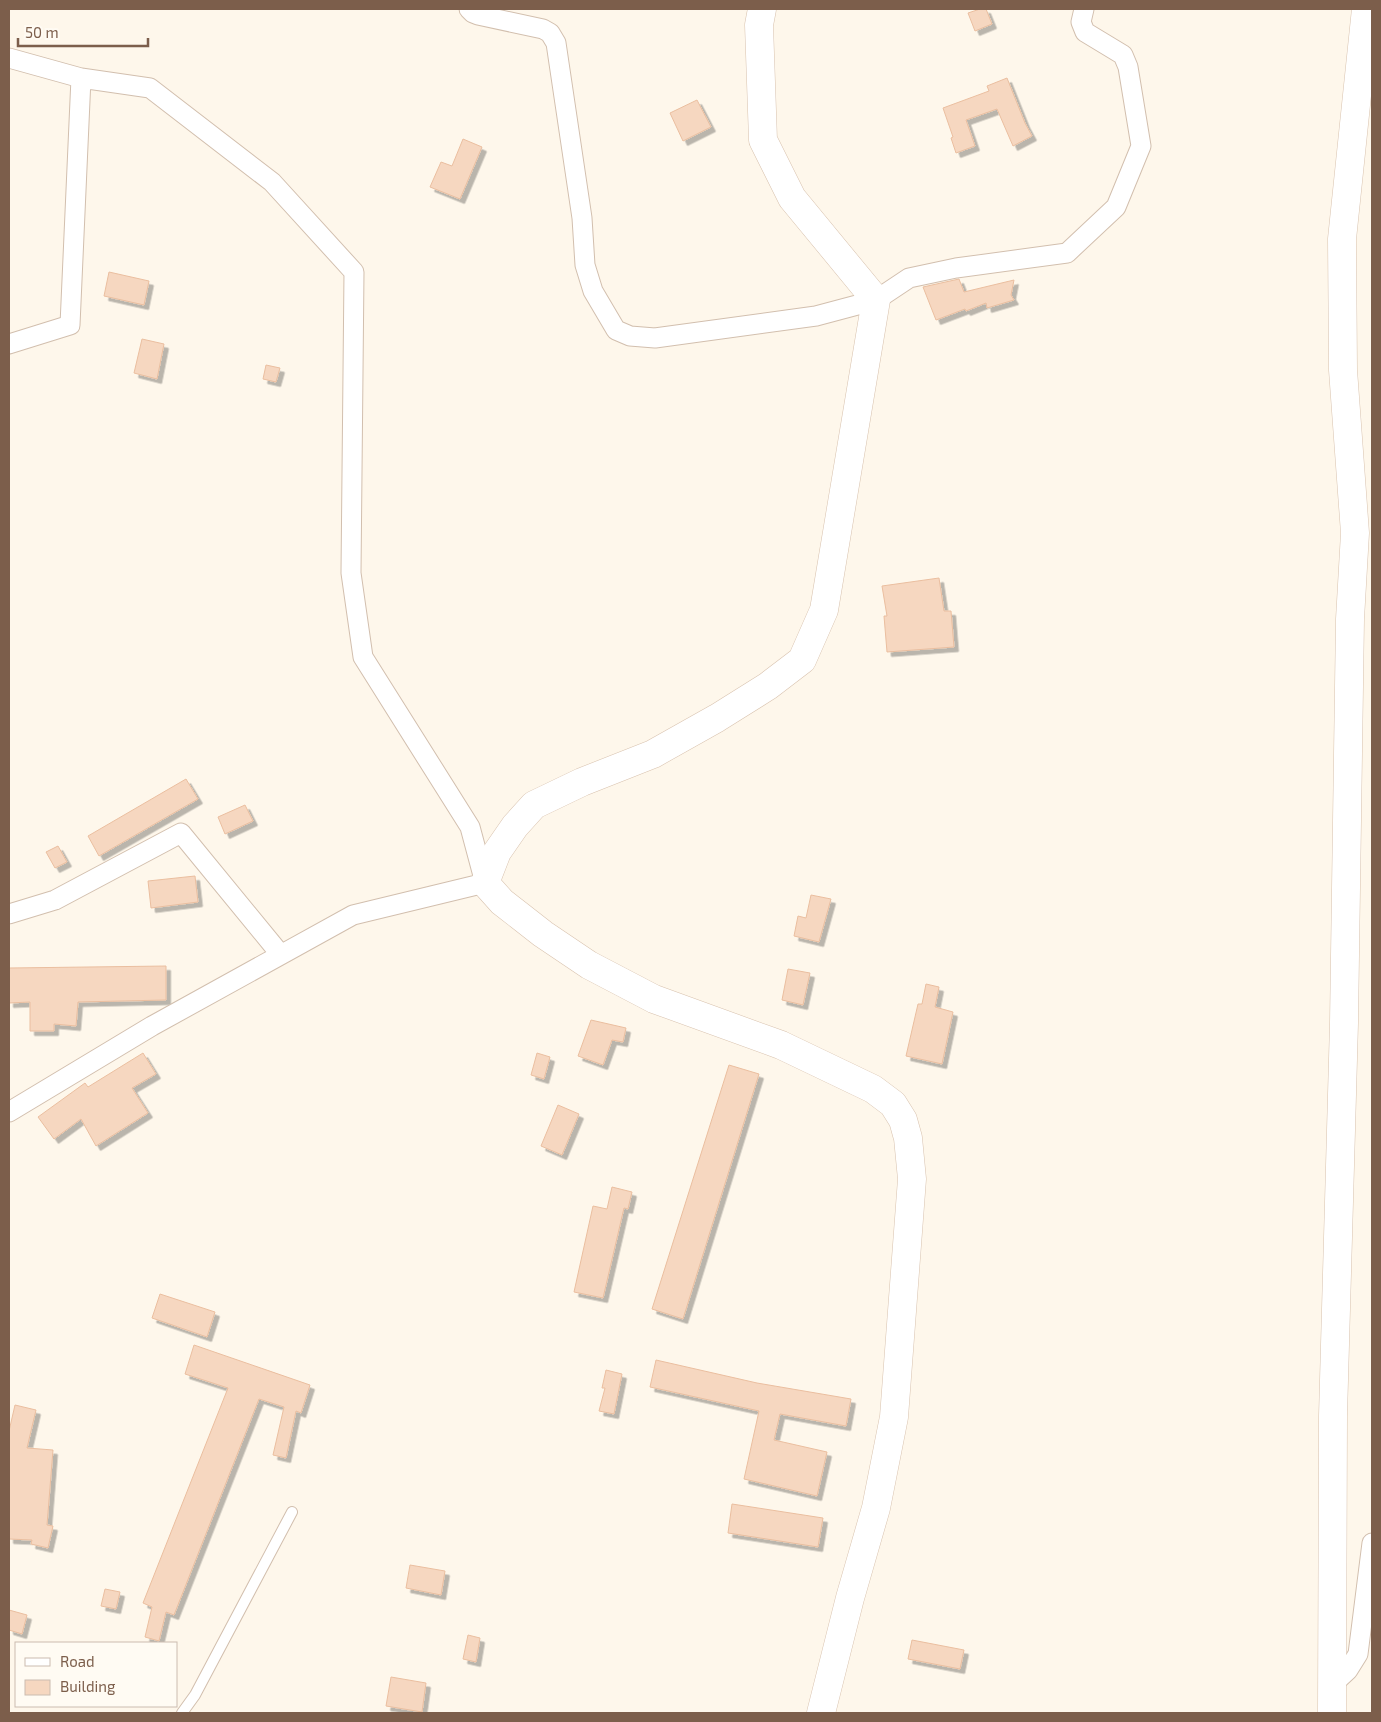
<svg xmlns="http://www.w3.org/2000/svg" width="1381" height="1722" font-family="'Exo 2',sans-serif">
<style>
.building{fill:#f6d7c0;stroke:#eabe9f;filter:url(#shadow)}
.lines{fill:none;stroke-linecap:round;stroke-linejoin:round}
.lane-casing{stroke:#d2bfae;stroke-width:12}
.street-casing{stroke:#d2bfae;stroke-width:21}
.secondary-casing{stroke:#d8c2ae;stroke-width:29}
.lane{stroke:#fff;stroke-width:10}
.street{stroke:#fff;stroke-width:19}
.secondary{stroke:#fff;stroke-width:28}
</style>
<defs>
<filter id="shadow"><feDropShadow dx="4.5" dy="4.5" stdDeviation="0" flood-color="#0004"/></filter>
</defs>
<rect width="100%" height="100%" fill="#fef7eb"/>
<path class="building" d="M980,9H986L992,24L975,31L968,13Z
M1007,78L1025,123L1032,136L1013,146L997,109L966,120L975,146L956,153L951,138L953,137L943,108L989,91L987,86Z
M697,100L711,127L683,141L670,113Z
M463,139L482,147L460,199L430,187L441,162L452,166Z
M109,272L149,281L144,305L104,296Z
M959,279L964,292L1014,280L1011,295L1014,300L987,308L986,303L966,311L965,309L936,320L923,287Z
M142,339L164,344L157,379L134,373Z
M266,365L280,368L276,382L263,379Z
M939,578L944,611H951L954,647L887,652L884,616H887L882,586Z
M186,779L198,799L99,856L88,836Z
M245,805L253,821L225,834L218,817Z
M58,846L67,862L55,868L46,852Z
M195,876L198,902L151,908L148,881Z
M811,895L831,899L819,942L794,936L798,916L806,918Z
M166,966V1000L78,1002L76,1026L54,1024V1031H30V1002L9,1003V968Z
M788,969L810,973L803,1005L782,1000Z
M926,984L939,987L935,1007L953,1012L942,1064L906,1056L918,1004H922Z
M591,1020L626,1028L623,1042L612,1040L603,1065L578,1056Z
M143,1053L156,1074L132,1088L148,1113L96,1146L81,1119L54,1139L38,1117L85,1083L88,1087Z
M537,1053L550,1057L544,1079L531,1075Z
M729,1065L759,1074L683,1319L652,1309Z
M558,1105L579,1114L562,1155L541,1146Z
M612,1187L632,1192L628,1209L624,1208L603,1298L574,1292L593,1206L607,1209Z
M160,1294L215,1312L207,1337L152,1318Z
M194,1345L310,1385L301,1413L296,1411L286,1458L273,1455L284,1407L259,1399L174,1615L166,1612L159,1641L145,1637L152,1607L143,1603L228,1388L185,1374Z
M656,1360L757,1383L851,1399L846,1426L780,1414L774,1440L827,1452L817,1496L744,1479L759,1411L650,1387Z
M606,1370L622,1374L614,1414L599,1411L605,1388H602Z
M15,1405L36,1410L27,1448L53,1450L47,1525L53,1526L48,1548L31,1544L32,1540L9,1539V1431Z
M732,1504L823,1518L818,1547L728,1533Z
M410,1565L445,1571L441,1595L406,1588Z
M105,1589L120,1592L116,1609L101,1606Z
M9,1610L27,1615L22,1634L9,1630Z
M468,1635L480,1638L476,1662L463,1659Z
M912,1640L964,1650L960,1669L908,1659Z
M391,1677L426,1683L422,1712L386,1706Z"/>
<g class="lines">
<defs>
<path id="lane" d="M182,1713L195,1695L292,1512"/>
<path id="street" d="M469,9L473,13L478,15L543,29L550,33L556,43L582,218L585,265L593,291L616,330L630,336L655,338L816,316L876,300L909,278L956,268L1067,253L1116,207L1141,146L1128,67L1123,55L1085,32L1081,22L1084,9
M9,58L81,78L150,88L272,182L354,272L351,573L363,657L470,827L485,883L353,915L152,1026L9,1112
M9,344L70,325L81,78
M9,914L55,900L181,833L281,955
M1334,1683L1348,1670L1358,1654L1372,1543"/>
<path id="secondary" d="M762,9L759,25L763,140L792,198L876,300L824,610L802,660L768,686L717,718L653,754L582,782L534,805L515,826L497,852L485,883L502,902L520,916L543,934L589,965L654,999L781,1045L873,1089L893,1104L903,1120L908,1138L912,1179L894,1417L876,1508L850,1598L821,1713
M1332,1713L1333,1416L1344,1023L1350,619L1355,533L1343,370L1342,239L1366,9"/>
</defs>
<use href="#lane" class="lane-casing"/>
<use href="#street" class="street-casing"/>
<use href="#secondary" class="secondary-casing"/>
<use href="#lane" class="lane"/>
<use href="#street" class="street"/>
<use href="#secondary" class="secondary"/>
</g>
<rect width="1381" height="1722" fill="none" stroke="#7c5e4b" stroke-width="20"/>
<rect x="15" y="1642" width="162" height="65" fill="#fffbf3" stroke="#cbbcb0"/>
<rect x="25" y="1658" width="25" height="8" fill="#ffffff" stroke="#cbbcb0"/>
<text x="60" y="1667" font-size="15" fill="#7c5e4b">Road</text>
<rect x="25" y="1680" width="25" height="15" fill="#f6d7c0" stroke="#cbbcb0"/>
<text x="60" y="1692" font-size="15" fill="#7c5e4b">Building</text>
<path d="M18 38v8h130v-8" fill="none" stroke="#7c5e4b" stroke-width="2.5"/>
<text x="25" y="38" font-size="15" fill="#7c5e4b" stroke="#fffbf3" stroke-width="4" paint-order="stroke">50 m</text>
</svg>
